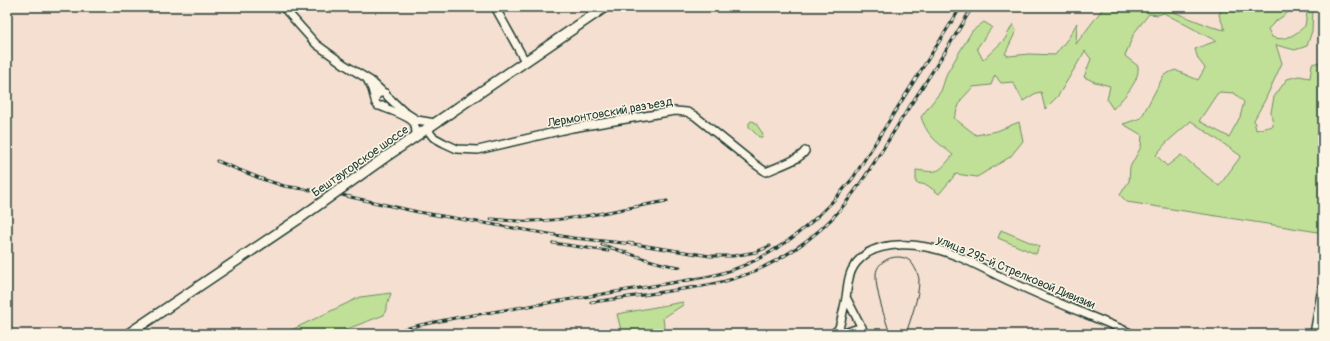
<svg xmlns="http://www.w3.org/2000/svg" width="1330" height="341" font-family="Pangolin,sans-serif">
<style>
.green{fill:#c0df97;stroke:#708e66;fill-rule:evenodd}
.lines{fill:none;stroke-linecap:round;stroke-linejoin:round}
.minor-casing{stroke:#1f3d34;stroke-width:10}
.major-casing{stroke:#1f3d34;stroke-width:12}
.minor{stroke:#fcf5e5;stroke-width:7}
.major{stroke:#fcf5e5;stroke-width:9}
.tram{stroke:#1f3d34;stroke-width:1}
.rail-casing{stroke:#1f3d34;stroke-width:3}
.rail{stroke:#fcf5e5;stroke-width:1.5;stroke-dasharray:4.5;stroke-linecap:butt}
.major-bridge-casing{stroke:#1f3d34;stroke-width:12;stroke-linecap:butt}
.major-bridge{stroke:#fcf5e5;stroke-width:9}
.labels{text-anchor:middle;stroke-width:3;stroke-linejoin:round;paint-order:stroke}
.street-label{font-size:12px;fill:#1f3d34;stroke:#fcf5e5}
</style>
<rect width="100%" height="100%" fill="#f5dfd0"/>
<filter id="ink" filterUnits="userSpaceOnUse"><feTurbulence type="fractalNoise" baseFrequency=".025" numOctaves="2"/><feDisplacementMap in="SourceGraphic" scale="8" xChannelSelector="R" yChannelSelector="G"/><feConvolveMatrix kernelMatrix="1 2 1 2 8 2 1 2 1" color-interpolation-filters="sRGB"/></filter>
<g filter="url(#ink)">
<path class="green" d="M1104,7H1173L1171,11L1212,27L1225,30L1219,15L1222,7H1228V10L1239,13L1243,7H1296L1276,21L1268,29L1272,37C1285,42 1296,34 1305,26L1307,13L1304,7H1313L1312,31L1307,46L1295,50L1276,45L1282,63L1265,100L1254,120L1256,130L1273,126L1271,112L1274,97L1287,79L1299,76L1310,78L1312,64L1323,61L1322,232H1318L1127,202L1120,195L1129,181L1130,167L1141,147L1142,135L1123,124L1141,118L1164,75L1175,70L1198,80L1205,68L1198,59L1195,49L1216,41L1164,13L1158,15L1149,14L1134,33L1125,56L1138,66C1140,82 1123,98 1113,109L1107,100L1110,86L1095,82L1084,77L1091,59L1085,51L1058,96L1045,109L1041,92L1036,93L1023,101L1013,82L1001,83L995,75L991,85L973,87L961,100L954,118L976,135L997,131L1019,122L1023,141L1010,157L977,177L956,174L939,194L927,185L916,183V170C939,173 938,173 953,155C938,142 928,138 921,117L941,91L947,73L972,31L984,22L992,27L977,48L983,60L1005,39L1013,24L1016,31L1005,54L1009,56L1029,54L1055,55L1069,37L1077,23L1076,44ZM1220,92L1234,93L1244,102L1240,117L1229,137L1199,121L1217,94ZM1191,121L1241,156L1219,186L1181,155L1167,166L1156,155L1166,143Z
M751,121L755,122L763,134L762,137H759L749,127V123Z
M1001,230L1039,246L1036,254L998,238Z
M391,293L384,315L334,334H283L360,297Z
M683,302V305L663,318L665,334H622L617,314Z"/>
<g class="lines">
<defs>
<path id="minor" d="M283,7L316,44L345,65L371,81L403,111L417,120L435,123
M495,7L525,61
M367,79L372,89L375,100
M385,106H378C372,100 376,91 385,93
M382,107C390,110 409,116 414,123C416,127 416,132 416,136
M429,127L430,133L433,137L444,143L457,149L478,150L572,128L675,111L687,112L695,116L752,162L766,172C776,167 800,160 805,151
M846,297L865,334
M833,334L839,328C842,318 844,308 846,298C848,283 848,270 860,259C875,243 906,243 926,247C957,252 988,272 1016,284C1054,302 1094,317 1133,334
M841,334L862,327"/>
<path id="major" d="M384,158L605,7
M128,334L300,218
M1315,334L1323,288"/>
</defs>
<use href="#minor" class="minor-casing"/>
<use href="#major" class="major-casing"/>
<use href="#minor" class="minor"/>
<use href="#major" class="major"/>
<path class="tram" d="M890,334C885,318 875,290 876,274C877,259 899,252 910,261C914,265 919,275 919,280C919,298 911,317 906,334"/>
<defs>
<path id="rail" d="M217,161L262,179L284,186L337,194L418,212L573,238L634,244
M491,219C504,220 517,222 531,221C574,221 624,208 667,201
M553,243L608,251
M628,243L710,256H733L756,252L770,246
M602,245C628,252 652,264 680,267
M591,302C617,299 643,295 669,291C689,288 709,286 729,280C770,269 817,239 844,205C867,177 886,144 906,112C928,78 952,43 972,7
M385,334L420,325L455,318L689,280C700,278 712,276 722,273C776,258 819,220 853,178L961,7"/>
</defs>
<use href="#rail" class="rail-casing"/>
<use href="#rail" class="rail"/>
<defs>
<path id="major-bridge" d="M300,218L384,158"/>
</defs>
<use href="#major-bridge" class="major-bridge-casing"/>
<use href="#major-bridge" class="major-bridge"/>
</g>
</g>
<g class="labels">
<g class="street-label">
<text transform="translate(610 112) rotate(-10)" y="4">Лермонтовский разъезд</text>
<text transform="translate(360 161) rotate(-35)" y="4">Бештаугорское шоссе</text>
<text transform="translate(1016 272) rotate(23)" y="4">улица 295-й Стрелковой Дивизии</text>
</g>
</g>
<rect width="1330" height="341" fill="none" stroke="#fcf5e5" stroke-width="24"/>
<rect x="12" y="12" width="1306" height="317" fill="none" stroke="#1f3d34" stroke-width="1.5" filter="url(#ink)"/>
</svg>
